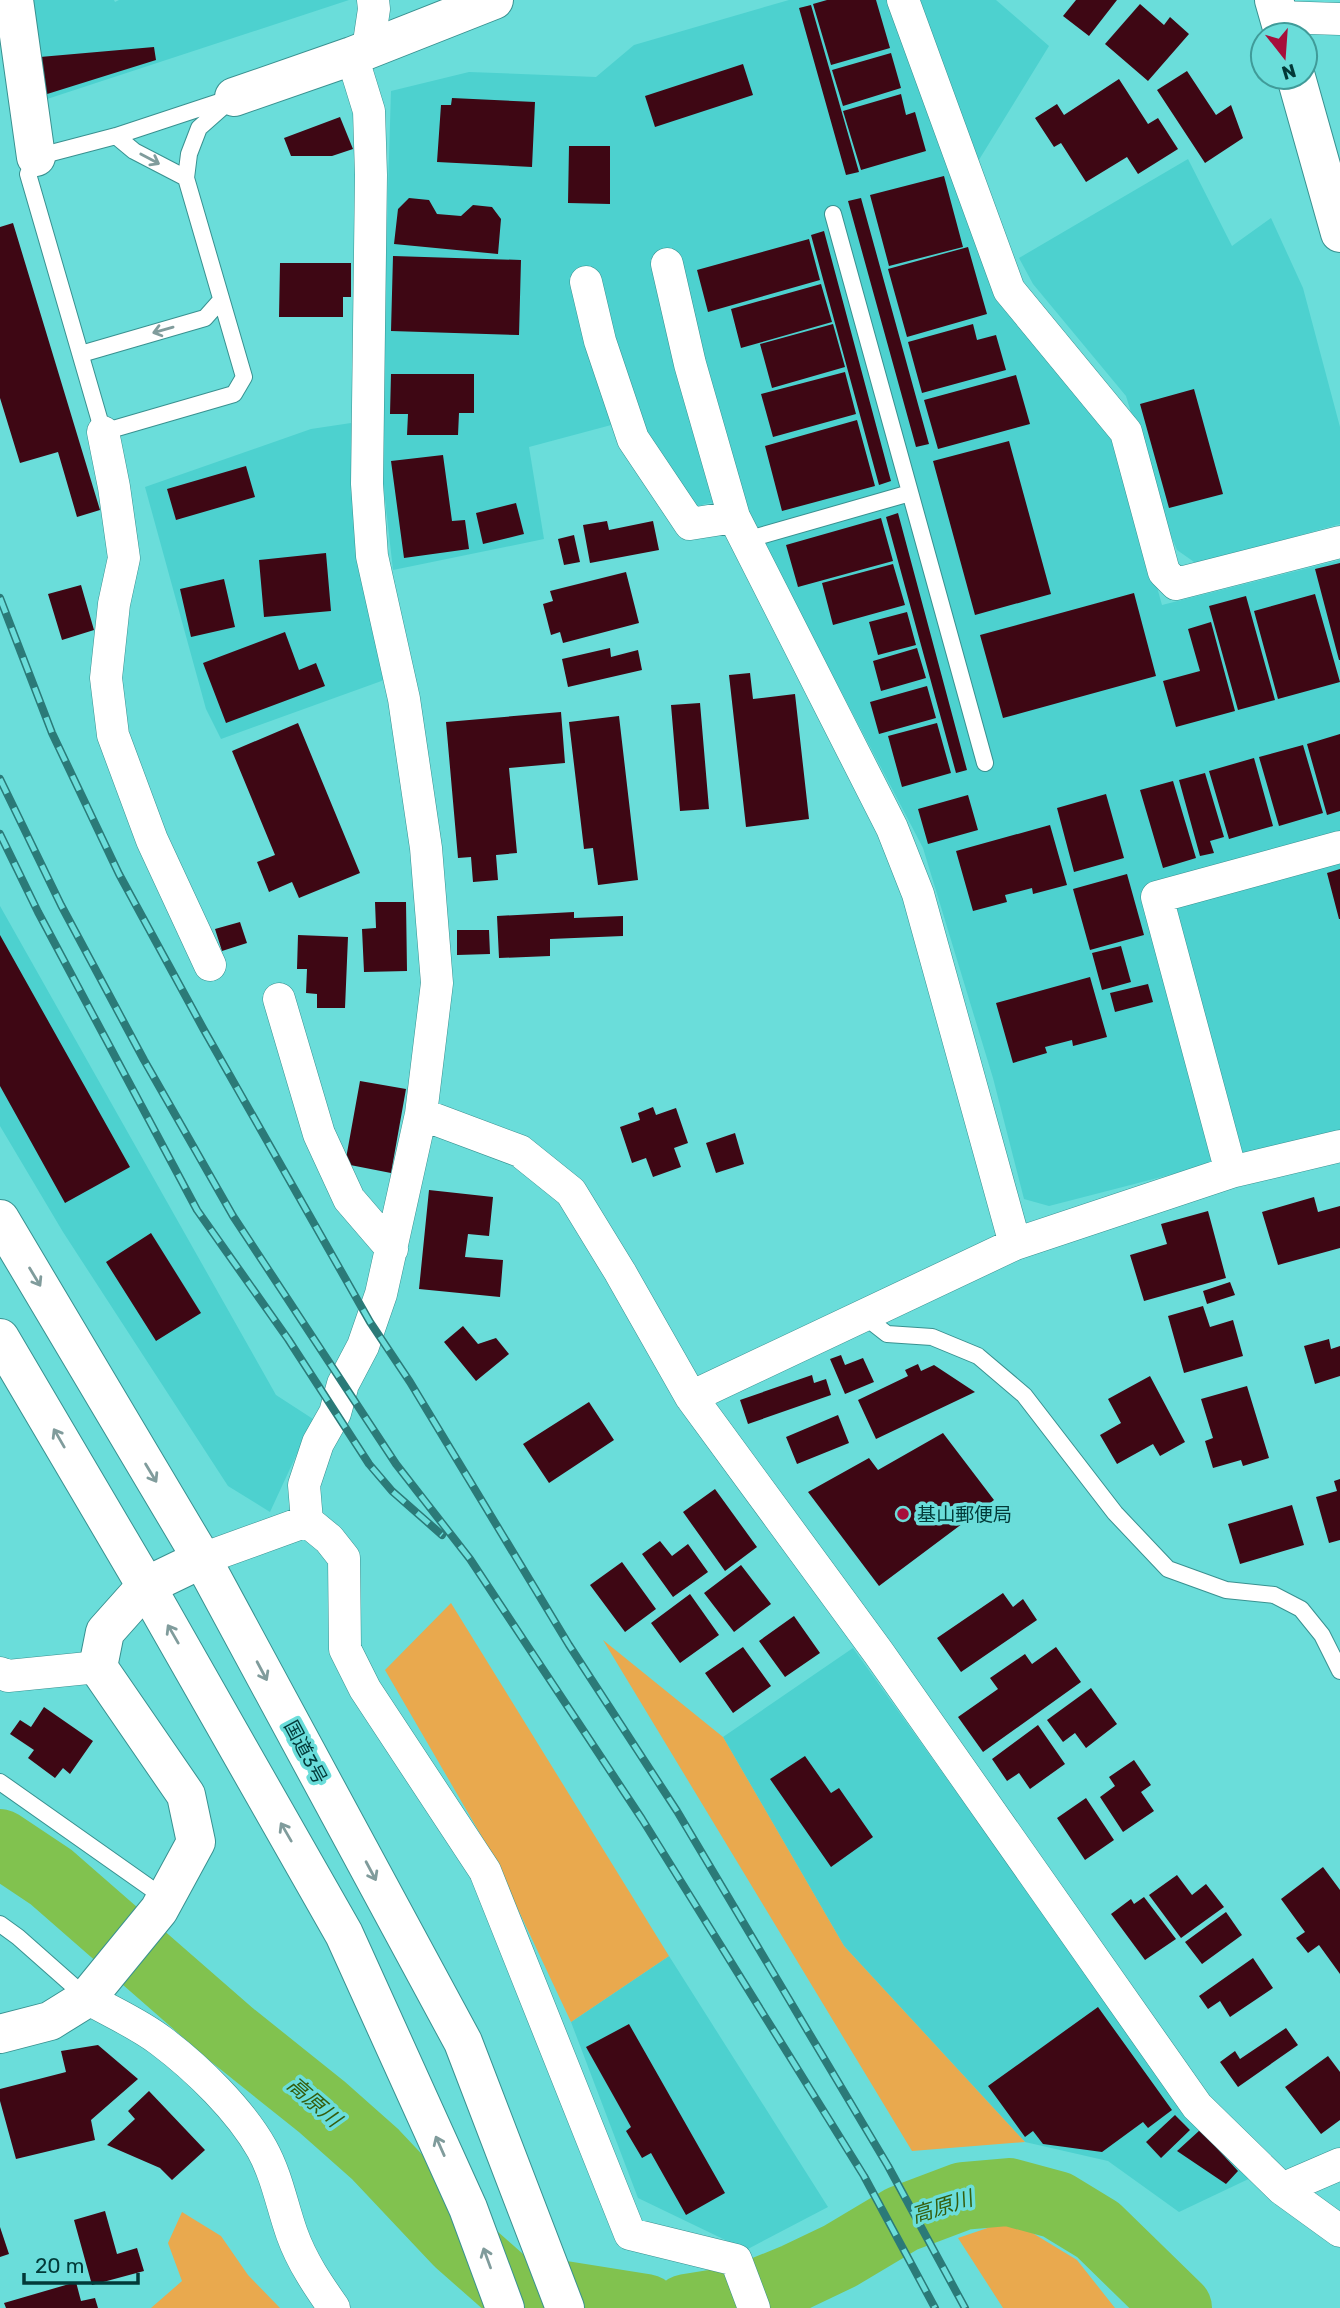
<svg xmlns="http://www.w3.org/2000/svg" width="1340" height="2308" font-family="Rubik,'Noto Sans JP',sans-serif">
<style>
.built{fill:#4dd1cf}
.green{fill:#e9a94e}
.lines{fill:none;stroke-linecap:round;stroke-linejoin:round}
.river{stroke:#81c24f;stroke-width:68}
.building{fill:#3e0714}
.lane-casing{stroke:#399190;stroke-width:18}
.street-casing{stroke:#399190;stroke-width:33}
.secondary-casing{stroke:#399190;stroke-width:40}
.highway-casing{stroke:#399190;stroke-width:40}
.lane{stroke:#fff;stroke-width:16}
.street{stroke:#fff;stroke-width:32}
.secondary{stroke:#fff;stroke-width:38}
.highway{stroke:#fff;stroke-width:38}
.rail-casing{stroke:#2b7a78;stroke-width:8}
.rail{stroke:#6addda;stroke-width:5;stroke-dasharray:16;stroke-linecap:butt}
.oneway{stroke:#809c9c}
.poi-dot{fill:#a70e3b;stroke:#6addda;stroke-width:2.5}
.labels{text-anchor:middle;stroke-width:7;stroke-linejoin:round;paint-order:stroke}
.poi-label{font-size:19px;fill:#023938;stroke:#6addda;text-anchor:start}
.street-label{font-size:19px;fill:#023938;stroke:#6addda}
.water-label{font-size:21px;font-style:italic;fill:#355d0d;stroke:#6addda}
</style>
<rect width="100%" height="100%" fill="#6addda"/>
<path class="built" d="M28,0H114L115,2L119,0H349L41,101Z
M789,0H996L1049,46L961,189L1002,307L1116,441L1162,605L1340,560V1131L1049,1206L1024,1199L993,1078L923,848L746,509L714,502L689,508L615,424L529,447L544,539L393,570L380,455L391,91L469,72L596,77L634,45Z
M1188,159L1232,246L1271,218L1303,288L1340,427V524L1197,564L1177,550L1163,517L1126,396L1033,284L1019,258Z
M351,423L360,540L387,679L221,739L206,709L145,487L311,429Z
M0,906L276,1395L313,1419L270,1512L228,1486L63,1232L0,1126Z
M853,1648L1182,2107L1257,2175L1179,2212L1108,2161L1025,2142L844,1946L723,1737Z
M669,1956L828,2207L746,2250L638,2198L571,2022Z"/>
<path class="green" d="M451,1603L669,1956L571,2022L492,1854L385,1670Z
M603,1640L723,1737L844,1946L1025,2142L912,2151Z
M182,2212L221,2236L248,2275L280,2308H151L182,2281L168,2243Z
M1011,2220L1077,2260L1115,2308H1003L958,2238Z"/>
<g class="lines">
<path class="river" d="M0,1843L51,1877L232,2035L322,2107L375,2154L458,2242L508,2286L646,2308
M686,2308L742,2299L796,2277L840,2256L902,2219L963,2196L1009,2192L1057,2205L1098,2230L1178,2308"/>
</g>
<path class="building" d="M827,0H876L890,48L831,65L813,4Z
M1076,0H1117L1089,36L1063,16Z
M1140,4L1164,25L1170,17L1189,34L1148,81L1105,44Z
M811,5L859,172L846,175L799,8Z
M154,47L156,60L44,95L40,57Z
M891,53L901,88L843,106L832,70Z
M743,64L753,95L655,127L645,96Z
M1187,71L1216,115L1231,105L1243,138L1205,163L1157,90Z
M1119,79L1148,124L1158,118L1178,149L1138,174L1127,157L1086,182L1061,143L1054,147L1035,118L1057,104L1064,115Z
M901,94L906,115L915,112L926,151L861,170L843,111Z
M452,98L535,102L532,167L437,162L441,105H451Z
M340,117L353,149L332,156H291L284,138Z
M569,146H610V204L568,203Z
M944,176L963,247L889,266L870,195Z
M409,198L429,200L437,214L461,216L473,205L492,207L501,219L498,254L394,244L398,209Z
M861,198L929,444L916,447L848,201Z
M13,223L100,510L77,517L58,452L20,463L0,398V227Z
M824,231L891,481L879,485L811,235Z
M809,239L820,280L708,312L697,270Z
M968,247L987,314L907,337L888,269Z
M393,256L521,260L519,335L391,331Z
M280,263H351V297H343V317H279Z
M821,284L832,322L741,348L731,309Z
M833,324L845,367L772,388L760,344Z
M973,324L977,340L996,335L1006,370L922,393L908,342Z
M845,372L856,414L773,437L761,394Z
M391,374H474V413H459L458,435H407L408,414H390Z
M1016,375L1030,424L938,449L924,400Z
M1194,389L1223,494L1169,508L1140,404Z
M857,420L875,486L782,511L765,446Z
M1009,441L1051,594L975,615L933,461Z
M443,455L452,521L465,520L469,549L404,558L391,461Z
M246,466L255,497L176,520L167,489Z
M516,503L524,534L483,544L476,513Z
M898,513L967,770L956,773L886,517Z
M881,518L893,561L798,587L786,545Z
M607,521L609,530L653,521L659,550L590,563L583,525Z
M574,535L580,562L564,565L558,539Z
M326,553L331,611L264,617L259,560Z
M1340,563V660H1339L1315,569Z
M893,564L905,605L833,625L822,583Z
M626,572L639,623L563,643L560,632L551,635L543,604L553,601L550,591Z
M224,579L235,627L191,637L180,589Z
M81,585L94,630L62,640L48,594Z
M1134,593L1156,676L1003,718L980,635Z
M1315,594L1340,682L1278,699L1254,611Z
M1246,596L1275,700L1238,710L1209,606Z
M907,612L916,645L878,655L869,622Z
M1211,622L1235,711L1176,727L1163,681L1200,671L1188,629Z
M285,632L299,670L316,663L325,686L226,723L203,663Z
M610,648L611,657L638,650L642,670L568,687L562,659Z
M917,648L926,678L881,691L873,661Z
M750,673L753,699L795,694L809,819L746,827L729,675Z
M927,686L936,718L879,734L870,702Z
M700,703L709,809L680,811L671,705Z
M561,712L565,763L509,768L517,853L496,855L498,880L473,882L471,857L458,858L446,722Z
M619,716L638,880L598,885L593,848L584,849L569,722Z
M298,723L360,873L299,898L292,882L269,892L257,862L275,855L232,751Z
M937,723L951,773L902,787L888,736Z
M1340,734V811L1327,815L1307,744Z
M1303,745L1323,813L1279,826L1259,757Z
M1254,758L1273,826L1229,839L1209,771Z
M1205,773L1224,837L1210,841L1214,853L1200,856L1179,780Z
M1173,781L1196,858L1163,868L1140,790Z
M1106,794L1124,858L1074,872L1057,808Z
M968,795L978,830L928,844L918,809Z
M1050,825L1067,885L1033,894L1032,888L1005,895L1007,902L973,911L956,851Z
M1340,869V919H1339L1327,873Z
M1127,874L1144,935L1090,950L1073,889Z
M375,902H406L407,971L364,972L362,929L376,928Z
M574,912V918L623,916V936L550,939V956L499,958L497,916Z
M240,922L247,943L222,951L215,929Z
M457,930H489L490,954L457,955Z
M0,935L130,1167L65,1203L0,1086Z
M298,935L348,937L345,1008H317V994L306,993L307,969H297Z
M1121,946L1131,982L1102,990L1092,953Z
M1090,977L1107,1037L1073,1046L1072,1040L1045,1047L1047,1053L1013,1063L996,1003Z
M1148,984L1153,1002L1115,1012L1110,993Z
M360,1081L406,1089L391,1173L345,1164Z
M653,1107L656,1115L676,1108L688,1143L674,1148L681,1167L653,1177L646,1158L632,1163L620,1127L640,1120L638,1113Z
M735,1133L744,1164L716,1173L706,1143Z
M429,1190L493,1197L489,1236L468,1234L465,1257L503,1260L500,1297L419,1289Z
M1314,1197L1318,1212L1340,1206V1248L1278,1265L1262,1212Z
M1208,1211L1226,1278L1144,1301L1130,1255L1167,1244L1161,1224Z
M151,1233L201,1313L156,1341L106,1262Z
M1230,1282L1235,1295L1207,1304L1203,1291Z
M1203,1306L1210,1327L1233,1320L1243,1356L1184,1373L1168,1316Z
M463,1326L478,1344L496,1338L509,1354L476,1381L444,1342Z
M1329,1339L1331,1349L1340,1346V1376L1315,1384L1304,1346Z
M841,1355L845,1365L863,1358L874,1382L845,1394L830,1359Z
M918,1364L921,1371L934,1365L975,1392L876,1439L858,1400L908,1376L905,1370Z
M812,1375L814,1383L826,1379L831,1395L748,1424L740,1400Z
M1150,1376L1185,1442L1160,1456L1153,1444L1117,1464L1100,1435L1121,1423L1108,1399Z
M1247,1386L1269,1458L1243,1466L1241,1460L1213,1468L1205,1441L1213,1438L1201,1399Z
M589,1402L614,1440L549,1483L523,1444Z
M838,1415L849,1443L797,1464L786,1437Z
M943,1433L994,1500L879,1586L808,1492L869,1458L878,1470Z
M1340,1479V1540L1329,1543L1316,1497L1337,1491L1334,1481Z
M715,1489L757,1547L725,1571L683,1512Z
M1292,1505L1304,1545L1240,1564L1228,1524Z
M660,1541L672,1556L688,1544L708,1572L673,1597L642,1554Z
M622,1562L656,1609L625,1632L590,1585Z
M741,1565L771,1604L734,1632L704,1593Z
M1003,1593L1013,1607L1023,1599L1037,1620L961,1672L937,1638Z
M690,1594L719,1635L680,1663L651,1623Z
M794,1616L820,1653L785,1677L759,1641Z
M743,1647L771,1686L733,1713L705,1673Z
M1056,1647L1081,1682L983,1752L958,1717L998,1689L990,1678L1025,1654L1032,1664Z
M1091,1688L1117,1724L1086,1748L1075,1733L1063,1742L1047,1720Z
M44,1707L93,1741L70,1774L63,1768L55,1778L28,1758L34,1750L10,1734L20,1720L31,1727Z
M1038,1725L1065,1764L1030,1789L1019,1773L1007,1781L992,1759Z
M805,1756L831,1793L839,1788L873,1837L831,1867L770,1779Z
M1134,1760L1151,1785L1141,1792L1154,1811L1123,1832L1100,1797L1115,1786L1109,1777Z
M1086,1798L1114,1840L1085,1860L1057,1818Z
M1323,1867L1340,1890V1974L1319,1945L1308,1953L1296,1938L1305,1932L1281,1899Z
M1177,1875L1192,1895L1206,1884L1224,1907L1181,1938L1149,1895Z
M1144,1897L1176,1939L1145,1960L1111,1914L1131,1899L1134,1904Z
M1226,1912L1242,1935L1202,1964L1185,1942Z
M1253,1958L1273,1988L1230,2017L1220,2001L1208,2009L1199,1996Z
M1098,2007L1172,2110L1148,2128L1143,2122L1102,2152L1043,2144L1033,2131L1025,2137L988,2086Z
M629,2024L725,2193L686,2215L651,2153L642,2158L626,2131L631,2127L586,2047Z
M1286,2028L1298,2045L1238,2087L1220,2062L1235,2051L1240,2059Z
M98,2045L138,2079L91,2120L95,2140L16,2159L0,2101V2089L66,2072L61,2051Z
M1328,2056L1340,2072V2120L1321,2134L1285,2087Z
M149,2091L205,2150L172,2180L160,2168L107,2145L135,2119L128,2111Z
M1175,2115L1190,2130L1161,2158L1146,2142Z
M1200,2130L1238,2171L1226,2184L1177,2151Z
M105,2211L117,2254L137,2248L144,2271L92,2285L74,2220Z
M0,2227L9,2254L0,2257Z
M76,2282L81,2301L95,2298L98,2308H6L4,2303Z"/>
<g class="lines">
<defs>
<path id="lane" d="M234,97L199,128L189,154L186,178L244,377L234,394L103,432L28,174L36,157L116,136Z
M116,136L134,151L186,178
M833,214L985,763
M81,354L205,318L221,300
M746,540L910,493
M864,1316L887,1334L932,1337L978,1356L1024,1395L1115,1513L1168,1569L1226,1590L1274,1595L1301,1609L1322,1635L1340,1671
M0,1782L166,1899
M0,1924L18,1937L87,1998"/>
<path id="street" d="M903,0L1009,290L1126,432L1164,572L1176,584L1340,542
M1279,17L1340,19
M368,49L374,9L373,0
M667,264L690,364L734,517L892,828L918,894L1015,1244
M586,282L600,341L633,439L690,524L734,517
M103,432L114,487L124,558L114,604L106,678L113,735L152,840L210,965
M279,999L319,1134L349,1199L392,1249
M421,1114L520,1151L571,1192L620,1272L691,1397L878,1652L1197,2106L1282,2189L1340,2231
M1231,1172L1157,897L1340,847
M691,1397L1015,1244L1231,1172L1340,1146
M307,1521L304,1485L318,1443L335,1413L343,1384L363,1346L381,1294L421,1114L437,983L426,848L404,699L372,556L367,484L371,175L369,111L352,56
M202,1559L307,1521L329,1539L344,1558L345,1649L365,1689L485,1871L630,2234L736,2260L754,2308
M0,1673L8,1676L98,1667
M87,1998C111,2012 139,2024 161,2041C197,2068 240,2110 262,2149C277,2176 282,2206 292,2234C302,2262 318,2285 334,2308
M1282,2189L1340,2164"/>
<path id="secondary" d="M14,0L36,157
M1274,0L1284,35
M1296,77L1340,233
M234,97L352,56L494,0
M0,2034L50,2021L87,1998L159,1910L196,1842L186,1795L98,1667L105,1632L146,1586L202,1559"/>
<path id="highway" d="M0,1219L202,1559L463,2042L565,2308
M0,1338L146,1586L344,1934L468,2208L505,2308"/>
</defs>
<use href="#lane" class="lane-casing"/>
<use href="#street" class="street-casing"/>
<use href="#secondary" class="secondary-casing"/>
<use href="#highway" class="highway-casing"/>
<use href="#lane" class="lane"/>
<use href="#street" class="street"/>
<use href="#secondary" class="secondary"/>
<use href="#highway" class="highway"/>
<defs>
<path id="rail" d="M0,598L52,733L119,874L204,1030L370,1322L410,1382L569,1645L677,1811L888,2166L965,2308
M0,779L61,905L144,1060L233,1216L396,1464L470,1559L642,1819L864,2176L935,2308
M0,834L38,912L197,1210L288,1339L369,1464L392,1491L442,1535"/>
</defs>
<use href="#rail" class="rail-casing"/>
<use href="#rail" class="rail"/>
</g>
<defs><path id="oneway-shaft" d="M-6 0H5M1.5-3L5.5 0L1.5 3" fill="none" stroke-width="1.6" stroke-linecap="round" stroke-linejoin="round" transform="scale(1.75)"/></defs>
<g class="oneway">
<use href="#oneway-shaft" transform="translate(150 159) rotate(28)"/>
<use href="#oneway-shaft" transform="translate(163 330) rotate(164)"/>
<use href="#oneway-shaft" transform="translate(35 1277) rotate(59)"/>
<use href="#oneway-shaft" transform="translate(59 1438) rotate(-120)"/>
<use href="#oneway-shaft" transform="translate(151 1473) rotate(59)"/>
<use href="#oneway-shaft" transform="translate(173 1634) rotate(-120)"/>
<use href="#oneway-shaft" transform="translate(262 1671) rotate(62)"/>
<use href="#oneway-shaft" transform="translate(286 1832) rotate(-120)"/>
<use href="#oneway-shaft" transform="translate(371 1871) rotate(62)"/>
<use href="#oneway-shaft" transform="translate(440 2146) rotate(-114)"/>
<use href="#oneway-shaft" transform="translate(487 2258) rotate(-110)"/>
</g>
<circle class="poi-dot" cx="903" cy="1514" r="7"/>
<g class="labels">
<g class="poi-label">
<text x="917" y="1521">基山郵便局</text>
</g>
<g class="street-label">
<text transform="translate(306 1752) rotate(62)" y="7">国道3号</text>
</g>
<g class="water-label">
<text transform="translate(314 2102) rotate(41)" y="7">高原川</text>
<text transform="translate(942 2207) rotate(-17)" y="7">高原川</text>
</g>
</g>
<g transform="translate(1284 56) rotate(163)"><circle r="33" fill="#6addda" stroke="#409b99" stroke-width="2"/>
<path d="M0-5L12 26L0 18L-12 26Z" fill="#a70e3b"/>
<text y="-10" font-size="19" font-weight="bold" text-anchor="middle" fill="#023938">N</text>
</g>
<path d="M24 2273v10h114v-10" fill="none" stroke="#023938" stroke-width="3.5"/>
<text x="35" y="2273" font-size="21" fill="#023938" stroke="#6addda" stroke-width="5" paint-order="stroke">20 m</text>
</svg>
